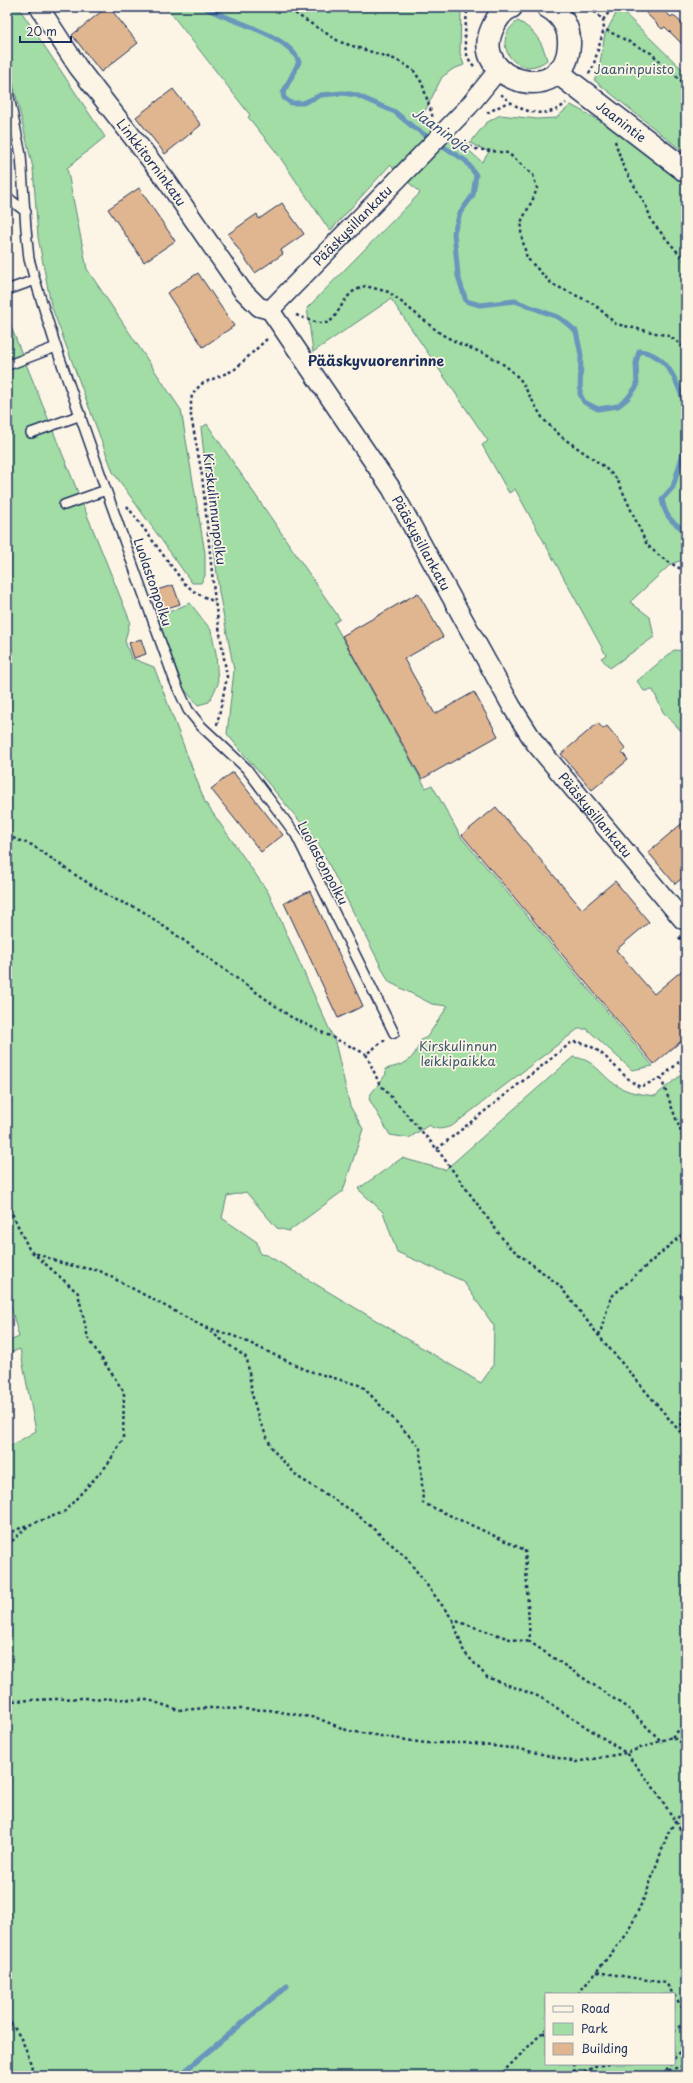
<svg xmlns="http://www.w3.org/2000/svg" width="693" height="2083" font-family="'Playpen Sans',sans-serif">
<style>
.green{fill:#a1dda4;stroke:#5e8681;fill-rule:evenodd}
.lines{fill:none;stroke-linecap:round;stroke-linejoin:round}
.stream{stroke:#6796bc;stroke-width:5}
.building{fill:#e0b691;stroke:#1b2f5e}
.lane-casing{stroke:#1b2f5e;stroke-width:12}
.street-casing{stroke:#1b2f5e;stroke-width:21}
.secondary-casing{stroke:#1b2f5e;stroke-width:25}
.path{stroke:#1b2f5e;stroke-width:2.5;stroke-dasharray:3 3;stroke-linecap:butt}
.lane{stroke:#fcf5e5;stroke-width:9}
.street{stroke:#fcf5e5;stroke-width:18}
.secondary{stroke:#fcf5e5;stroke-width:22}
.street-bridge-casing{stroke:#1b2f5e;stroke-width:21;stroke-linecap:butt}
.street-bridge{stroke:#fcf5e5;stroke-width:18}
.labels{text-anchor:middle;stroke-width:3.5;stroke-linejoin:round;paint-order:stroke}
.park-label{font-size:13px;fill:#3c5a70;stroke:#fcf5e5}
.street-label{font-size:13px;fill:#1b2f5e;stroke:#fcf5e5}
.water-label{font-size:14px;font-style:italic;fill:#34517d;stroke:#fcf5e5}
.neighbourhood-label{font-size:14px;font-weight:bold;fill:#1b2f5e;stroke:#fcf5e5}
</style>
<rect width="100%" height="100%" fill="#fcf5e5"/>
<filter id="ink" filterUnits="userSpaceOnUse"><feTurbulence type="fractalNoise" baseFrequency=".025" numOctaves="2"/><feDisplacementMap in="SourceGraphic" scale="8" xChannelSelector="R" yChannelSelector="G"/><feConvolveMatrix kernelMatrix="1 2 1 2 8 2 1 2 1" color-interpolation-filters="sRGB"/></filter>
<g filter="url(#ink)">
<path class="green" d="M7,7H18L23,14L105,137L67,168L87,269L181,410L205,553V576L201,583H192L113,472L51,305L38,237L33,168L7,58Z
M166,7H463L461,11L460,53L464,65L453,69L442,77L422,117L455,138L482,162L489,152L470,143L486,123L500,115L537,119L556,118L571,105L611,127L686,182V559L671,564L630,602L650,617L654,637L610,668L601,658L606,655L515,489L509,493L482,445L488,441L391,299L313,352L307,308L420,193L390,165L330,231L277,153L248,117L250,115Z
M619,8L686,73V154L594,80L598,74L605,34Z
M518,21C534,29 543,43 547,60C518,83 487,42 518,21Z
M7,317L130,621L125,641L131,658L154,667L205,802L268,892L335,1042L350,1106L363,1129L343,1191L289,1231L277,1228L246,1192L227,1196L222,1218L257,1242L260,1254L267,1255L481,1383L493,1366L494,1326L463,1281L397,1252L383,1212L358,1189L402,1158L445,1170L573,1057C595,1059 599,1074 616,1085C628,1093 642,1094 655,1096L686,1071V2076H7V1448L36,1431L20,1349L7,1354V1342L19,1337L7,1292ZM546,1994H674V2064H546Z
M207,424L340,619L334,623L426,788L432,785L461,837L653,1066L632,1070L587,1029H578L452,1126C443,1129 436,1131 429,1125L409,1138L390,1135L369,1099L370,1095L386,1074L385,1069C407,1064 413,1061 421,1040L427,1037L448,1006L432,1004L389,982L318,843L227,734L234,670L219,592L201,428Z
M190,603L211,630L216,653L218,684L209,702L198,705L184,689L157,617Z
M674,650L686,651V736L663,712L653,690L644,691L637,681Z"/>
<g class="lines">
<path class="stream" d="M204,7C230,22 289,34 299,62L283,93L284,98L291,103H303L321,95L343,93L356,95L395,112L413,127L466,161L476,175L473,195L460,213L454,232L458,276L466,301L480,305L515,301L560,318L576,331L581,355L580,394L584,402L598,409L618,406L627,399L637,386L636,363L639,351C669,354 678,384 686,408
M686,443L673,487L662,499C665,516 671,522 686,531
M179,2076L287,1986"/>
</g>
<path class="building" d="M107,7H109L138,43L101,72L72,35Z
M640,7H660L671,17L673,15L686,27V48L665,27L662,29Z
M173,89L201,125L165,154L136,117Z
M139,188L175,241L144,262L108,209Z
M282,203L304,234L281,250L283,254L255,273L228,234L257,214L259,219Z
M198,273L234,326L203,347L167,293Z
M173,585L180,604L164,609L157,590Z
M418,593L443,637L404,659L435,714L474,692L498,736L422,779L342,636Z
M141,639L146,654L134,658L129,643Z
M598,723L603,729L607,726L626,749L622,752L628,760L592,790L561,754Z
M233,772L283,835L261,852L211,789Z
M496,807L582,909L615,881L649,922L616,950L654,994L686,967V1037L654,1064L462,835Z
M686,820V875L675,884L648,852Z
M310,891L363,1006L338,1018L284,903Z"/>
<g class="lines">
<defs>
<path id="lane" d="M7,87L21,155L26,229L29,259L35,280L56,347L106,490L175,682L188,710L201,726L246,768L296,835L394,1033
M7,197L26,212
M7,290L35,280
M11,364L56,347
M31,433L81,415
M64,505L106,490"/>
<g id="street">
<path id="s1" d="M39,7L78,67L166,180L242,290L259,307L270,310"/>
<path d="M469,106L499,69"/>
<path id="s2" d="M270,310L391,488L512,707L535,743L683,920"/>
<path id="s3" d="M270,310L398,179"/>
</g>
<g id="secondary">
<path d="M511,7C501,11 496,20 492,29C469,82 566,108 569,45C570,28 562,15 548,7"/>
<path id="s4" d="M557,72L686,171"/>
</g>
</defs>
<use href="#lane" class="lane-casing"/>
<use href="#street" class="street-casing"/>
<use href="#secondary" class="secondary-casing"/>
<path class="path" d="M285,7L340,42L394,59L406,65L414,71L422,83L433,118
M471,7L467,11C466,29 460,52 474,66
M590,7L603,20L604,29L651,53L686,85
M603,20L613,7
M589,74L593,67L604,29
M501,94C518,112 546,121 566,103
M487,113L508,102
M459,141L476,149L508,153L533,175L537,188L534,197L522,220L521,234L527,258L552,284L594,304L616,324L669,336L686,348
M615,141L623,166L647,208L652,222L686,262
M296,315C339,333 328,319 351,293C355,290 361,288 365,286L389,292L441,334L460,344L488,355L506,366L520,379L543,419L563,438L602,465L617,479L647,545L662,558L686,572
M127,506L184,583L196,593L215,602
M217,725L227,677L215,602L202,475L191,416V401L192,395L201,384L234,370L268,338
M7,836L32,845L77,876L114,899L141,910L291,1017L366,1054
M679,937L686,946
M385,1040L366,1054L379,1083L437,1149L508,1246L559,1285L599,1336L681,1433L686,1441
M661,1078L686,1146
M437,1149L572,1042C602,1042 615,1073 640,1087L661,1078L686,1056
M7,1203L30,1251L64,1264L100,1271L204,1327L247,1358L252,1394L259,1420L273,1450L298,1477L354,1512L406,1557L453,1620L510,1639L530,1642
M686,1271L681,1295L686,1348
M206,1327L239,1338L306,1370L362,1386L420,1447L423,1503L525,1550L530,1642L629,1709L662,1742
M599,1336L611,1297L686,1231
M681,1432L686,1353
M7,1534L27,1525
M7,1558L10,1543L29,1525L64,1512L108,1464L123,1439L124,1392L88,1338L78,1293L32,1252
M453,1620L464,1652L487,1677L540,1697L626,1753L657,1792L686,1839
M7,1701L83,1698L149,1700L178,1710L210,1708L269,1710L317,1718L349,1731L425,1743H465L520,1749L576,1762L626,1753L672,1737L686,1745
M672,1737L686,1723
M597,1972L666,1983L673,1994
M578,1994L627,1934L646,1894L668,1833L686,1805
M674,1995L686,2013
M7,2018C23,2038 28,2052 34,2076
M543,2032L546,2035
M674,2032L686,2020
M674,2059L686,2043
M572,2064L574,2066L575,2076
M666,2070L671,2064
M497,2076L502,2073L546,2029
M579,2076L595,2066L611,2064
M658,2076L666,2071L686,2065"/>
<use href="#lane" class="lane"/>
<use href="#street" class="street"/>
<use href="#secondary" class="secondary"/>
<defs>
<path id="street-bridge" d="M398,179L469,106"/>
</defs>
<use href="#street-bridge" class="street-bridge-casing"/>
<use href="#street-bridge" class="street-bridge"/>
</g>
</g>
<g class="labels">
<g class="park-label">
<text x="634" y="74">Jaaninpuisto</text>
<text x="458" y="1051">Kirskulinnun<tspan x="458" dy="15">leikkipaikka</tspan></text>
</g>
<g class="street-label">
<text dy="5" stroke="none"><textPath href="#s4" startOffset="81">Jaanintie</textPath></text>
<text dy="5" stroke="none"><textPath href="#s1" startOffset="192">Linkkitorninkatu</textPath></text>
<text dy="5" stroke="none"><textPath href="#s3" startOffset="118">Pääskysillankatu</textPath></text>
<text transform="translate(215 509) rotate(83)" y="5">Kirskulinnunpolku</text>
<text dy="5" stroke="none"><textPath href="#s2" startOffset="278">Pääskysillankatu</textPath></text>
<text transform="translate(153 582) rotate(71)" y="5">Luolastonpolku</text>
<text dy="5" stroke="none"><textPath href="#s2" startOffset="602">Pääskysillankatu</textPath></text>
<text transform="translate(323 863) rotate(62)" y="5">Luolastonpolku</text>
</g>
<g class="water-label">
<text transform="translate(441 130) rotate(35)" y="5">Jaaninoja</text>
</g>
<g class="neighbourhood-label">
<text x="376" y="366">Pääskyvuorenrinne</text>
</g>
</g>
<rect width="693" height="2083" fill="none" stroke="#fcf5e5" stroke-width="24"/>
<rect x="12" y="12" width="669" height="2059" fill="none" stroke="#1b2f5e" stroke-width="1.5" filter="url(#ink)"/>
<rect x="545" y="1993" width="130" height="72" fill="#fcf5e5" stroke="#a2a6af"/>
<rect x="553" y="2006" width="20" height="6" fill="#fcf5e5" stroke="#a2a6af"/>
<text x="581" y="2013" font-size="12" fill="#1b2f5e">Road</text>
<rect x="553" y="2023" width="20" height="12" fill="#a1dda4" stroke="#a2a6af"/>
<text x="581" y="2033" font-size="12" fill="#1b2f5e">Park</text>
<rect x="553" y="2043" width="20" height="12" fill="#e0b691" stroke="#a2a6af"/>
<text x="581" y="2053" font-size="12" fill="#1b2f5e">Building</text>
<path d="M20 36v6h51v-6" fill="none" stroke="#1b2f5e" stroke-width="2"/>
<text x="26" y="36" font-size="12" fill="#1b2f5e" stroke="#fcf5e5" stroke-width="3" paint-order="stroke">20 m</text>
</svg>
